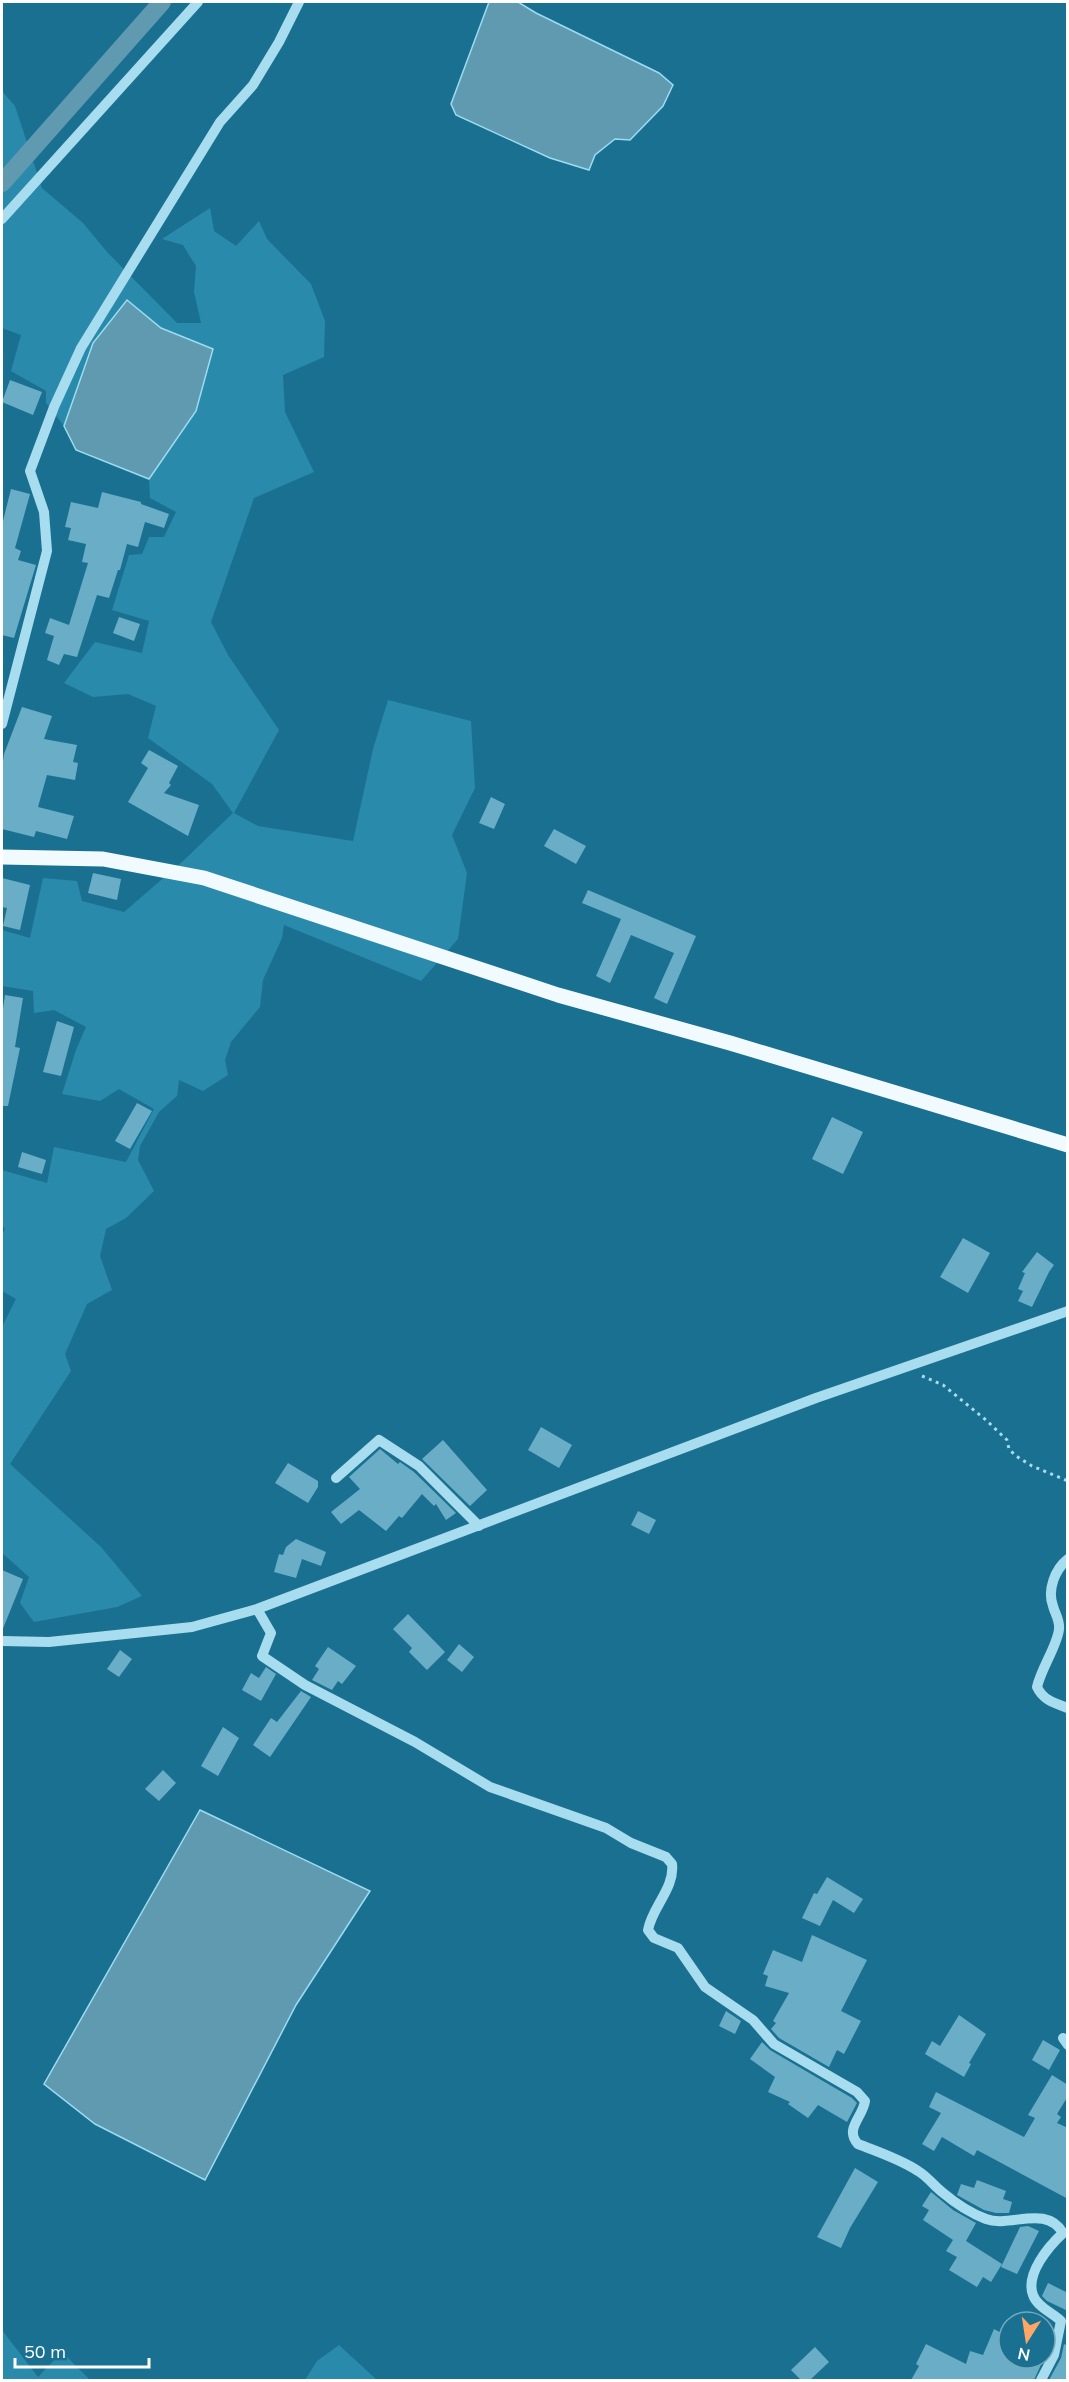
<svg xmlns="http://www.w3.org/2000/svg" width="1069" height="2382" font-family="Mulish,sans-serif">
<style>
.green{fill:#2a8aac}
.water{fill:#609ab0;stroke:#9bdcf1;stroke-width:1.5}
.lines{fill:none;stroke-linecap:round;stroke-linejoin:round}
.canal{stroke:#609ab0;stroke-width:18}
.building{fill:#69aec6}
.path{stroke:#a8dcef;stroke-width:3;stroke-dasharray:3 4.5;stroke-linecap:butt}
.minor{stroke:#a8dcef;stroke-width:10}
.major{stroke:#f0faff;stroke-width:15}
</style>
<rect width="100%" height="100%" fill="#1a7090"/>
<path class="green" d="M2,91L15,106L42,188L83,223L108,253L177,323H201L194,292L196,266L183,245L162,239L210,208L214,231L236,246L259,221L267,239L311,284L325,321L324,357L283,375L285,412L314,472L254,498L211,622L228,655L279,730L234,813L258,826L353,841L373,749L388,700L471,721L475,788L452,835L467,873L458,939L421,981L284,925L282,938L263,980L260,1007L231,1042L225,1060L228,1075L203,1091L179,1080L177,1096L159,1112L140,1146L138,1160L154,1191L126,1218L106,1229L100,1256L112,1290L87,1304L65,1354L71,1371L10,1464L101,1547L142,1596L117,1607L34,1622L20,1603L29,1577L2,1553V1327L16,1299L2,1291V1235L5,1229L2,1225V1170L47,1183L54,1147L126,1162L154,1109L119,1089L100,1101L62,1094L76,1050L86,1027L54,1010L34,1013L33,991L2,986V930L30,938L43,878L77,881L82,901L124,912L182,862L233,813L212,784L148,738L156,706L128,694L93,697L64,683L95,642L142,653L149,621L112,610L129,555L142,554L149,537H164L176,512L150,498L149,479L196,411L213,349L161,328L127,300L93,343L64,426L46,403V391L11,371L21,335L2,328Z
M2,2330L38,2377L62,2352L90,2380H2Z
M339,2345L377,2380H305L317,2361Z"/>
<path class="water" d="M489,2H518L536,13L659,73L673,85L663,106L630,140L615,139L595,155L589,170L550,158L456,115L451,104Z
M127,300L161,328L213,349L196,411L149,479L76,450L64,426L93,343Z
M200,1810L370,1891L296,2005L205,2180L95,2124L44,2084Z"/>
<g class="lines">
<path class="canal" d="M2,183L162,2"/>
</g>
<path class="building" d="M10,380L42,392L33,415L2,402Z
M11,489L30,494L15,548L21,551L18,560L36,565L14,638L2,635V525Z
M102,492L141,502V504L169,514L164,528L145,522L138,547L127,544L120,570H118L109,598L97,595L77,657L64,654L59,665L47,660L54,636L45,633L50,618L69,625L88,563L82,562L86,544L68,540L71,528L65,527L71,502L98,508Z
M119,617L140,624L134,641L113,633Z
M22,707L52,716L44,739L77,745L73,762L78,763L75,780L47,775L38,807L74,816L67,839L36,831L34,837L2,829V768L4,754Z
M149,750L178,766L169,783L171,785L164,793L199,805L188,836L128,802L148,768L141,763Z
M491,797L505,804L494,829L479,823Z
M554,829L586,846L576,864L544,846Z
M93,873L121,879L117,900L88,893Z
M2,878L30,885L20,930L3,926L7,908L2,907Z
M588,890L696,936L667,1004L654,998L674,953L631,935L610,983L596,976L621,919L582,903Z
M5,995L23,998L15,1047L20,1048L8,1106H2V1015Z
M57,1021L74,1027L61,1076L43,1072Z
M137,1103L152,1111L130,1149L115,1141Z
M832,1117L863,1132L843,1174L812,1159Z
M22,1152L46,1160L42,1174L18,1167Z
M963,1238L990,1253L968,1293L940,1277Z
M1037,1252L1054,1265L1049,1272L1032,1307L1018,1301L1023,1291L1018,1289L1025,1273L1022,1272Z
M541,1427L572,1445L559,1468L528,1450Z
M443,1440L487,1490L470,1506L422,1459Z
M380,1449L398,1464L400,1462L414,1472L456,1513L446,1520L436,1504L434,1506L422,1494L402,1518L399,1516L386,1531L359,1510L341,1524L331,1512L360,1489L349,1477Z
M288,1463L318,1481V1487L308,1503L275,1483Z
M638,1511L656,1520L649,1534L631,1525Z
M296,1539L326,1552L321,1566L302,1559L296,1578L274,1572L279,1554L283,1555L286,1547Z
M2,1570L23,1579L2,1631Z
M408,1614L445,1652L427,1670L409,1652L412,1648L393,1629Z
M459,1644L474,1657L462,1672L447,1660Z
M328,1647L356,1666L342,1684L338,1681L332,1690L312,1680L319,1669L315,1666Z
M120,1650L132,1659L119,1677L107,1669Z
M266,1667L276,1674L261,1701L242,1690L251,1673L259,1678Z
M301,1691L311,1697L270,1757L253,1745L271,1718L277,1722Z
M223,1727L239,1738L218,1776L201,1766Z
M163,1770L176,1783L159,1801L145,1789Z
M827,1877L863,1899L854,1913L833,1900L820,1926L802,1918L814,1893L817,1894Z
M812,1935L867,1960L841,2011L861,2021L844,2054L837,2050L829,2067L779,2038L771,2029L776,2023L773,2021L789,1993L765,1986L768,1976L763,1974L773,1950L802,1962Z
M726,2011L741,2021L735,2034L719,2026Z
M959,2015L986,2034L969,2063L971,2064L964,2077L925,2054L932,2041L940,2046Z
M1043,2040L1060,2050L1049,2070L1032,2060Z
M762,2042L770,2050L852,2098L857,2103L847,2122L818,2105L808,2118L788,2104L790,2102L768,2092L775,2077L750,2059Z
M1052,2075L1068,2085V2096L1057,2114L1061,2117L1057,2123L1068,2128V2199L977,2150L974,2156L942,2137L934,2151L922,2144L941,2113L929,2107L936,2092L1024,2137L1035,2118L1028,2115Z
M855,2168L878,2182L850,2228L841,2248L817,2237Z
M977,2180L1006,2191L1003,2199L1012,2202L1009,2213H996L984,2210L957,2195L961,2184L974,2188Z
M931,2192L953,2210L976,2223L966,2241L1002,2264L991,2282L983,2277L977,2287L949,2270L957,2257L946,2251L953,2240L923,2220L929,2210L922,2206Z
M1028,2226L1039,2231L1017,2274L1001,2267L1020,2227Z
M1048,2283L1068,2293V2311L1047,2301L1042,2296Z
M994,2329L1009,2337V2358H1044L1034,2380H911L919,2366L916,2364L926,2344L966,2364L970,2351L983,2355Z
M1064,2344L1068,2346V2380H1049L1061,2358Z
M815,2347L829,2362L810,2380H801L791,2370Z"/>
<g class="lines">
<path class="path" d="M922,1376L943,1385L986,1420L1007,1440L1009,1449L1016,1456L1032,1466L1068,1481"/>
<path class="minor" d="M2,219L198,2
M2,724L47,551L44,512L30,471L54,407L81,348L220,122L253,85L279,42L299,2
M336,1478L379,1440L419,1466L479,1526
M1068,1559C1055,1569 1047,1590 1053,1606C1055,1614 1060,1620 1059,1629C1058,1644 1041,1669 1037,1687C1043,1700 1054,1703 1068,1708
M257,1609L271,1633L262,1656L305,1685L415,1742L490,1787L606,1828L631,1843L666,1857L672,1864C675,1888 652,1907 648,1930L654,1938L678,1948L705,1987L753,2020L774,2044L857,2092L865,2101C863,2117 844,2129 858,2144C878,2152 900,2159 918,2171C927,2176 934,2186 942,2192C955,2203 970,2213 986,2219C1010,2228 1046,2204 1063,2233C1049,2246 1025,2274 1033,2295C1037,2307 1053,2313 1061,2321L1054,2355L1041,2380
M2,1641L49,1642L192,1627L257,1609L816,1398L1068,1311
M1063,2038L1068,2045"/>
<path class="major" d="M2,857L103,859L204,878L558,995L730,1043L1068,1145"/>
</g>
<rect width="1069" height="2382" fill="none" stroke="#ffffff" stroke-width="6"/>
<g transform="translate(1027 2340) rotate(192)"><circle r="28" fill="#1a7090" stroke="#76a9bc" stroke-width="1.5"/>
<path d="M0-4.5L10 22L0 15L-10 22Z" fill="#ffa666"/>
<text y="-9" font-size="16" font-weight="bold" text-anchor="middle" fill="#ffffff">N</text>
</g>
<path d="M15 2358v9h134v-9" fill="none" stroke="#ffffff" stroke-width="3"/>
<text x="24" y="2358" font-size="18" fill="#ffffff" stroke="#1a7090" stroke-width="4.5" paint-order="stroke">50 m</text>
</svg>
